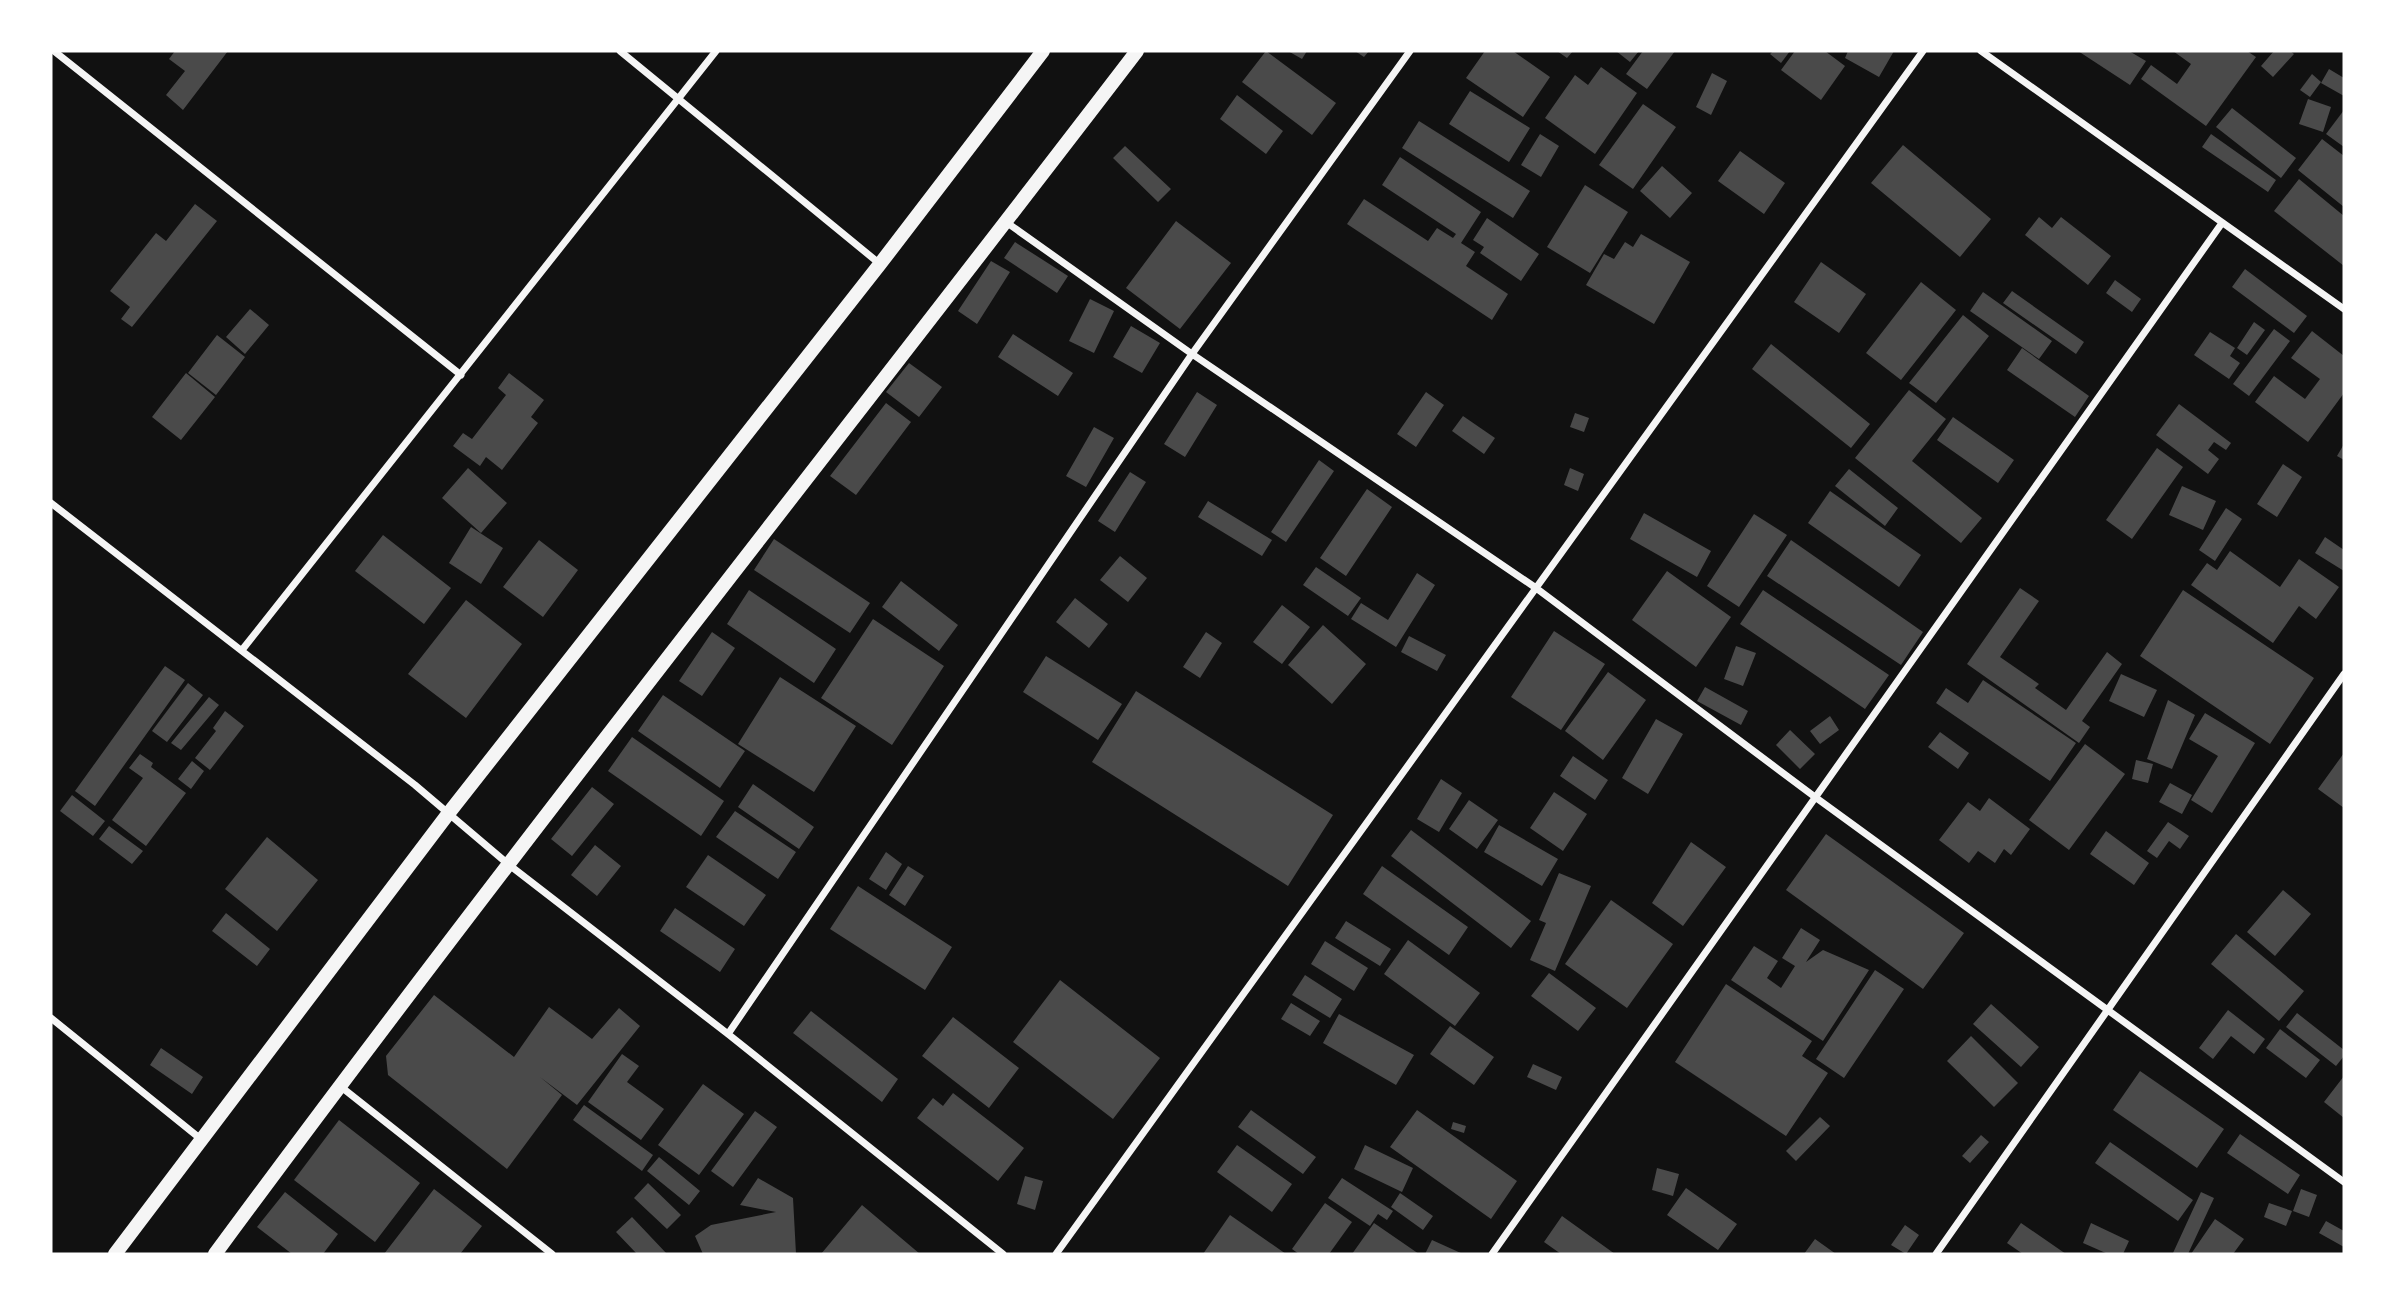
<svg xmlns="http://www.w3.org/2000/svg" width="2395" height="1305" font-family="Ubuntu,sans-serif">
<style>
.building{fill:#4a4a4a}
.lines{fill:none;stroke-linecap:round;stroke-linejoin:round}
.minor{stroke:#f5f5f5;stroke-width:7}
.secondary{stroke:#f5f5f5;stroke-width:14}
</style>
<rect width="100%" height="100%" fill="#111"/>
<path class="building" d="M175,51H228L183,110L166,95L185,71L169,59Z
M1266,51L1336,103L1312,135L1242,82Z
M1288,51H1307L1302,59Z
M1355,51H1369L1364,57Z
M1485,51H1513L1550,77L1523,117L1466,78Z
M1557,51H1573L1567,58Z
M1616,51H1639L1630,62Z
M1643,51H1675L1647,89L1626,74Z
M1773,51H1790L1781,63L1770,54Z
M1795,51H1825L1845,66L1821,100L1781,70Z
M1848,51H1894L1879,77L1845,58Z
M2078,51H2129L2146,61L2130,85Z
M2173,51H2247L2256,57L2206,126L2141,79L2151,65L2177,84L2191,64Z
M2274,51H2290L2294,54L2273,77L2261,66Z
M1601,67L1637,93L1595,154L1545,118L1575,75L1588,85Z
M2329,69L2344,78V96L2321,83Z
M1712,73L1727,81L1711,115L1696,107Z
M2312,74L2321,82L2310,97L2300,90Z
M1470,91L1530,128L1509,162L1449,124Z
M1237,95L1283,131L1266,154L1220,119Z
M2308,99L2331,107L2323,132L2299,124Z
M1643,104L1676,127L1633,189L1599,165Z
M2232,108L2296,158L2281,178L2216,127Z
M2344,110V147L2326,134Z
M1419,121L1530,191L1513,218L1402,148Z
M1540,134L1559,146L1541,177L1521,165Z
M2211,134L2276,180L2268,192L2202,147Z
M2322,139L2344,156V207L2298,170Z
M1903,145L1991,219L1960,257L1871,183Z
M1125,146L1171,189L1158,202L1113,158Z
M1740,151L1785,183L1764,214L1718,181Z
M1400,157L1481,212L1461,243L1475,252L1466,266L1508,294L1492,320L1347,224L1364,199L1428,241L1437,228L1453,238L1456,234L1382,185Z
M1662,166L1692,193L1670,218L1640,191Z
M2299,179L2344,216V266L2274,211Z
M1585,185L1628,212L1590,273L1547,247Z
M195,204L217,221L132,327L121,319L130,307L110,291L156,233L166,241Z
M2039,217L2052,228L2061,217L2111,256L2088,285L2025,235Z
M1487,218L1539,254L1521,281L1480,253L1484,247L1473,240Z
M1176,221L1231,263L1180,329L1126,288Z
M1641,234L1690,262L1654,324L1586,285L1604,254L1614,259L1625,242L1633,247Z
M1015,242L1068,276L1057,293L1004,258Z
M991,261L1010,272L977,324L958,311Z
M1821,262L1866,294L1839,333L1794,302Z
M2245,269L2307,316L2294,333L2232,287Z
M2115,280L2141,299L2132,312L2106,293Z
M1921,282L1956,310L1901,380L1866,353Z
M2012,291L2084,342L2076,354L2003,303Z
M1983,292L2052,341L2039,359L1970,311Z
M1090,299L1114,311L1094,353L1069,341Z
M250,309L269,325L245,354L226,337Z
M1963,315L1989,336L1936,403L1909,383Z
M2254,322L2265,330L2247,355L2237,348Z
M1131,326L1160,343L1142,373L1113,357Z
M2274,329L2290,341L2249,396L2233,384Z
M2312,331L2344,356V393L2308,442L2255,402L2274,376L2305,399L2320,379L2291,358Z
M2210,332L2235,348L2230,356L2240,363L2229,379L2194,355Z
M1013,334L1073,373L1058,396L998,357Z
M217,335L245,357L216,395L188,373Z
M1771,344L1870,424L1851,448L1752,369Z
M2022,348L2089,396L2075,417L2007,370Z
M909,363L942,387L919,417L886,392Z
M186,373L215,397L181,440L152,417Z
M509,373L544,400L531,417L538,423L502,470L486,457L480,466L453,446L463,433L472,439L506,395L498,388Z
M1909,390L1946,419L1912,461L1982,518L1961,543L1855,458Z
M1197,392L1217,405L1185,457L1164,444Z
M1426,392L1444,405L1416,447L1397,434Z
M886,403L911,422L856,495L830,476Z
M2179,404L2231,443L2226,450L2214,442L2208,450L2219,459L2208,474L2156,435Z
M1575,413L1589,418L1584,432L1570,427Z
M1463,416L1495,438L1484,454L1452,431Z
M1953,417L2014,460L1998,483L1937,440Z
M1094,427L1114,438L1086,487L1066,476Z
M2344,444V460L2337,456Z
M2157,448L2183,467L2132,539L2106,520Z
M1319,460L1334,471L1286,542L1271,532Z
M2283,464L2302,477L2277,517L2257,504Z
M468,468L507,503L481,533L442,498Z
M1570,468L1584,474L1578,491L1564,485Z
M1849,469L1898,508L1885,526L1835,486Z
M1130,472L1146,482L1115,532L1098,521Z
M2182,486L2216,501L2203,530L2169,515Z
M1367,489L1392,507L1346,576L1320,558Z
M1830,491L1921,555L1899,587L1808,523Z
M1208,501L1272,540L1262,556L1198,517Z
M2226,508L2242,519L2215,561L2199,550Z
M1644,513L1711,551L1697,577L1630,539Z
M1754,514L1787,535L1739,607L1707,586Z
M471,527L503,548L481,584L449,563Z
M383,535L451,588L424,624L355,571Z
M2325,537L2344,550V571L2315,553Z
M774,539L870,603L850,633L754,570Z
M539,540L578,570L543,617L503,587Z
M1791,540L1923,632L1901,665L1767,576Z
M2230,551L2280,587L2299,559L2339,587L2316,619L2299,606L2273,643L2191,585L2207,563L2217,570Z
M1120,556L1147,578L1128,602L1100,580Z
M1316,567L1361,598L1348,616L1303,585Z
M1667,571L1731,617L1696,667L1632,620Z
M1417,573L1435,585L1396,647L1351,619L1361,603L1388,620Z
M901,581L958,625L939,651L882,607Z
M2020,588L2039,601L2000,657L2039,684L2035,688L2066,710L2107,652L2122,664L2082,721L2090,727L2079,743L1967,664Z
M749,590L836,649L814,683L727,624Z
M1763,590L1889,675L1865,709L1740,624Z
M2183,590L2314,678L2270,744L2140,656Z
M1075,598L1108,624L1089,648L1056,622Z
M466,600L522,644L466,718L408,674Z
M1282,605L1310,627L1282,664L1253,642Z
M873,619L944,666L892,745L821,698Z
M1323,625L1366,664L1332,704L1288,665Z
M1554,631L1605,664L1561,730L1511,697Z
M712,632L735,648L702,696L679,681Z
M1206,632L1222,643L1200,678L1183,667Z
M1409,636L1446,655L1437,671L1401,652Z
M1736,646L1756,653L1743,686L1724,679Z
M1046,656L1122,704L1098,740L1023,692Z
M165,666L185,680L95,806L75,791Z
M1608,672L1646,700L1603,760L1565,731Z
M2121,674L2157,690L2144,717L2109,701Z
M780,677L856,726L814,792L738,744Z
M1983,680L2076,743L2050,781L1936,703L1946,688L1968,703Z
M188,683L203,695L167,742L152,731Z
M1705,687L1748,711L1741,725L1697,701Z
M1136,691L1333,815L1288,886L1092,762Z
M663,695L745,751L720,788L638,731Z
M209,697L219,705L181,750L171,743Z
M2168,700L2195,715L2172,769L2147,759Z
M225,711L244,726L210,770L195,758L216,731L213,728Z
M2205,713L2255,743L2212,813L2191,800L2218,756L2189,739Z
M1830,716L1839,730L1820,744L1810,731Z
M1656,719L1683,734L1648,794L1622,778Z
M1790,730L1815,754L1800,769L1776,745Z
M1940,732L1969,753L1958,769L1928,747Z
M632,737L724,801L701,836L608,771Z
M2085,744L2125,774L2069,850L2029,820Z
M2344,753V808L2318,789Z
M140,754L153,763L151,767L186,793L146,846L112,820L143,778L129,768Z
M1573,756L1608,780L1595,800L1560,776Z
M2136,760L2153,764L2148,783L2132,779Z
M192,761L204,771L191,789L178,779Z
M1441,779L1462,793L1439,832L1417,819Z
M2170,783L2192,795L2182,814L2159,802Z
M753,784L814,827L799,849L738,807Z
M592,787L614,804L572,856L551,839Z
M1554,792L1587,814L1563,851L1530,828Z
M72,795L105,821L93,836L60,811Z
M1989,798L2030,829L2011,855L2004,849L1995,863L1978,851L1969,863L1939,840L1968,802L1980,811Z
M1469,800L1498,820L1477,849L1449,829Z
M735,811L796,852L778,879L716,837Z
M2168,822L2189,836L2180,849L2169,841L2157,858L2147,851Z
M1499,825L1558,859L1542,886L1484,852Z
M109,826L143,851L132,864L99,839Z
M1411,830L1531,921L1511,948L1391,856Z
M2106,831L2149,863L2134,885L2090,854Z
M1826,834L1964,933L1923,989L1786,890Z
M267,837L318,880L277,931L225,889Z
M1691,842L1726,867L1683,926L1652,903Z
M595,845L621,866L597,896L571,875Z
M886,852L902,864L886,890L869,879Z
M708,855L766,895L744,926L686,887Z
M908,866L924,876L905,906L889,895Z
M1382,866L1468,927L1449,955L1363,894Z
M1559,873L1591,886L1555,971L1530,960L1546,923L1539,920Z
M858,886L952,947L925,990L830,929Z
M2283,890L2311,914L2275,956L2247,932Z
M1611,900L1673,944L1627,1008L1565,964Z
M675,908L735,949L720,972L660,931Z
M226,913L270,949L257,966L212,931Z
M1346,921L1391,949L1380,966L1335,938Z
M1801,928L1820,940L1806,962L1823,950L1869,970L1823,1041L1731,980L1754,946L1778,961L1767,978L1781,988L1795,966L1782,958Z
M2236,934L2304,991L2279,1021L2211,964Z
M1408,940L1480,993L1455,1026L1384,974Z
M1325,941L1368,968L1354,991L1311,964Z
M1875,970L1904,989L1844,1078L1816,1059Z
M1549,973L1596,1008L1578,1031L1531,996Z
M1305,975L1342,999L1330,1018L1292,995Z
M1060,980L1160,1058L1113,1119L1013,1042Z
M1726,984L1812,1041L1802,1056L1828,1073L1786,1136L1675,1062Z
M434,995L514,1057L549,1007L592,1039L619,1008L640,1026L577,1105L540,1077L562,1095L507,1169L388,1075L386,1056Z
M1291,1003L1320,1021L1310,1036L1281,1019Z
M1991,1004L2039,1047L2021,1067L1973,1024Z
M2228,1010L2265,1039L2254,1054L2231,1036L2213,1059L2199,1048Z
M811,1011L898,1079L882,1102L793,1033Z
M2297,1013L2344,1050V1056L2336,1066L2286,1027Z
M1339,1014L1414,1055L1396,1085L1323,1043Z
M953,1017L1019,1068L989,1108L922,1056Z
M1450,1026L1494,1057L1474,1085L1430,1054Z
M2280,1029L2320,1060L2306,1078L2266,1048Z
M1971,1036L2018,1083L1994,1107L1947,1061Z
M161,1048L203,1077L192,1094L150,1065Z
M622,1054L639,1066L627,1082L664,1109L641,1140L588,1102Z
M1533,1064L1562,1077L1556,1090L1527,1077Z
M2140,1071L2224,1129L2197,1168L2113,1110Z
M2344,1076V1118L2324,1102Z
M703,1084L744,1114L699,1175L658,1145Z
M953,1093L1024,1148L998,1181L917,1118L933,1098L943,1106Z
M584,1105L653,1155L642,1171L573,1120Z
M1251,1110L1316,1157L1303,1174L1238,1127Z
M1417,1110L1517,1181L1491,1219L1390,1147Z
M755,1111L777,1127L733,1187L711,1171Z
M1820,1117L1830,1126L1796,1161L1786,1151Z
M339,1120L420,1183L375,1242L294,1180Z
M1453,1122L1466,1126L1464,1133L1451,1129Z
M2240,1134L2300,1175L2288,1194L2227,1153Z
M1981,1135L1989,1142L1970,1163L1962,1156Z
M2110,1142L2193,1200L2178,1221L2095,1163Z
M1237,1145L1292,1184L1272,1212L1217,1172Z
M1365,1145L1413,1168L1402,1192L1354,1169Z
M659,1157L700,1191L689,1205L647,1171Z
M1657,1168L1679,1174L1673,1196L1652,1190Z
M1025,1176L1043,1181L1035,1210L1017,1204Z
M758,1178L793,1198L796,1254H703L695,1236L711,1225L776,1212L740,1205Z
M1342,1178L1393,1211L1387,1220L1378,1214L1370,1226L1328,1198Z
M648,1183L681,1215L667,1229L634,1198Z
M1686,1188L1737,1224L1718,1250L1667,1215Z
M434,1189L482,1226L460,1254H384Z
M2301,1189L2317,1195L2309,1217L2293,1211Z
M285,1192L338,1234L323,1254H292L257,1227Z
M2201,1192L2214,1198L2188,1254H2176L2173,1253Z
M1400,1193L1433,1216L1423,1230L1391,1207Z
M1325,1203L1352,1222L1329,1254H1299L1292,1249Z
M2269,1203L2292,1211L2286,1226L2264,1217Z
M862,1205L920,1254H821Z
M1230,1215L1286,1254H1203Z
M1562,1216L1615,1254H1561L1544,1242Z
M632,1217L667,1254H637L616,1232Z
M2215,1219L2244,1239L2233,1254H2191Z
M2326,1221L2344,1231V1247L2319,1233Z
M1374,1223L1419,1254H1352Z
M2021,1223L2066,1254H2023L2007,1243Z
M2091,1223L2129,1241L2123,1254H2108L2083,1243Z
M1905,1225L1919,1235L1906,1254L1891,1245Z
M1815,1239L1836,1254H1804Z
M1432,1240L1463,1254H1425Z"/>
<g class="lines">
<path class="minor" d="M54,51L461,375
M620,51L880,264
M1981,51L2344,309
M1006,222L1192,354L1536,588L1815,797L2344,1182
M51,503L415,785L508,864L728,1034L1003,1254
M242,650L716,51
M51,1018L202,1140
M728,1034L1192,354L1410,51
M340,1086L552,1254
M1056,1254L1923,51
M1492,1254L2222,223
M1936,1254L2344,674"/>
<path class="secondary" d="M115,1254L448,814L880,264L1043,51
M215,1254C515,847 830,452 1137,51"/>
</g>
<rect width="2395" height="1305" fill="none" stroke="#ffffff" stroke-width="105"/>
</svg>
